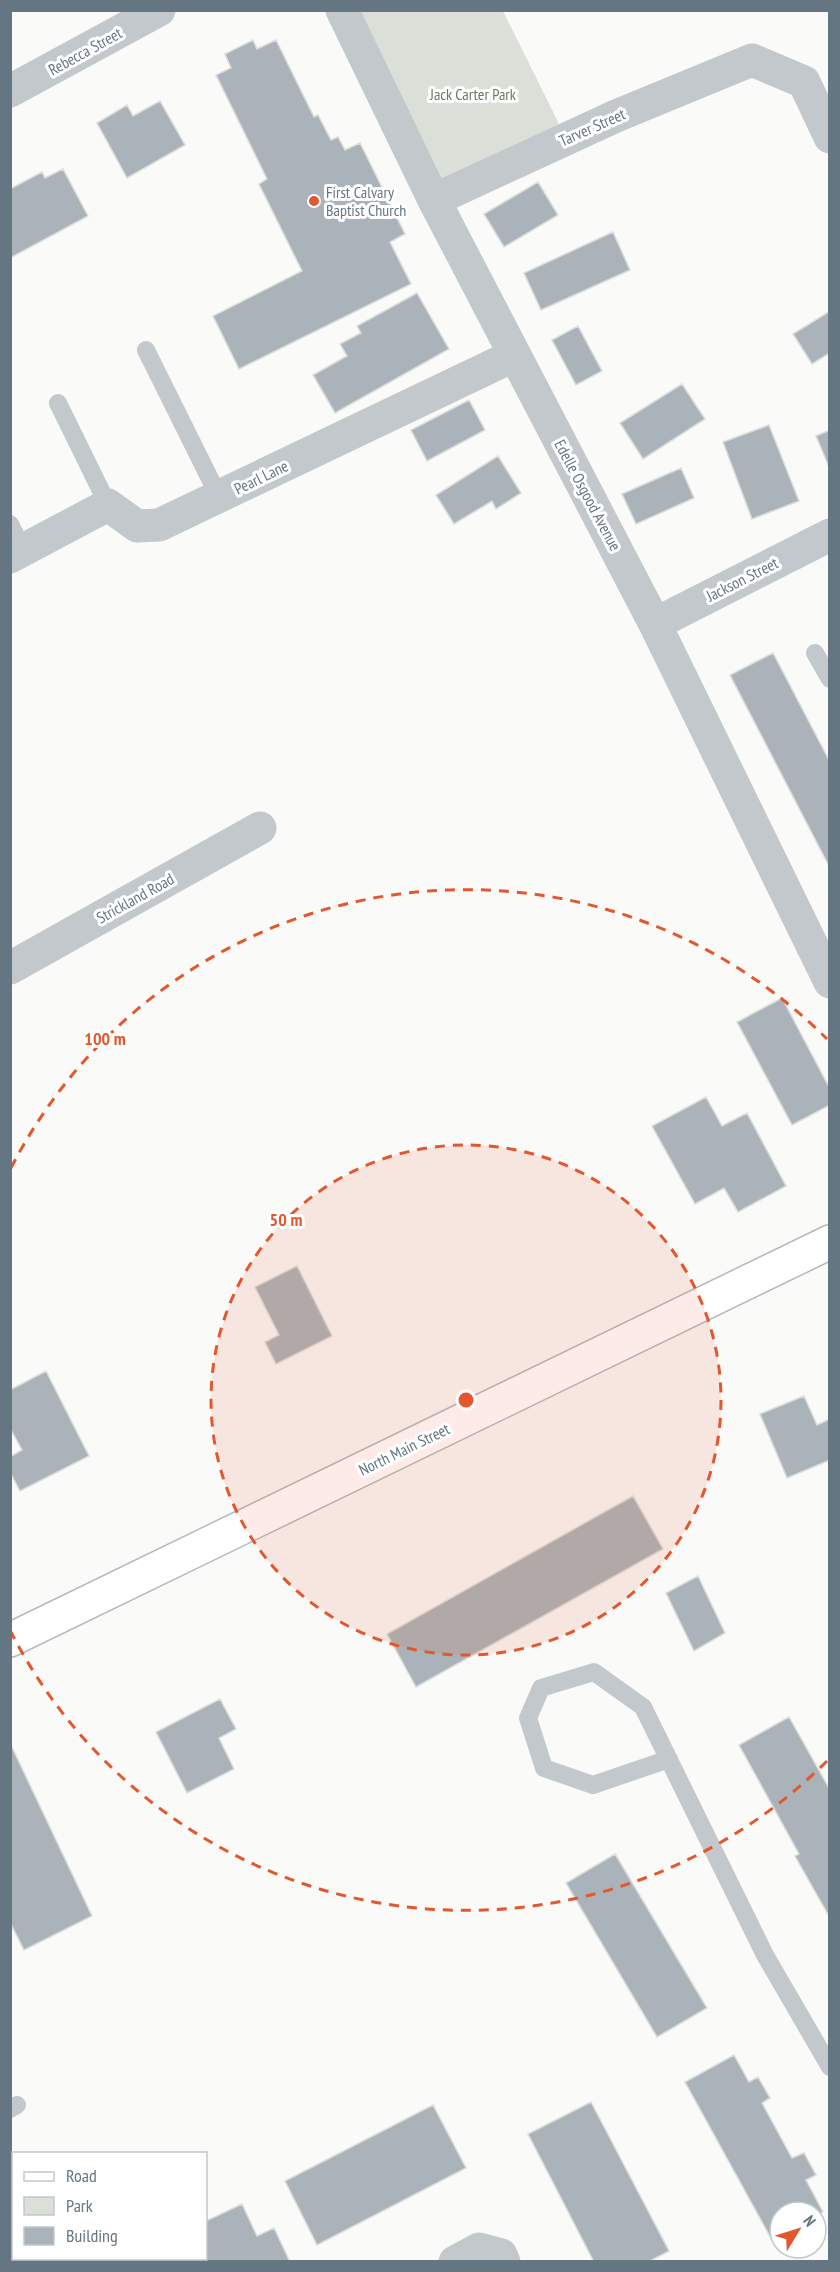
<svg xmlns="http://www.w3.org/2000/svg" width="840" height="2272" font-family="'PT Sans Narrow',sans-serif">
<style>
.green{fill:#dadfd7}
.building{fill:#aab3b9;stroke:#dcdcda;stroke-width:1.5}
.lines{fill:none;stroke-linecap:round;stroke-linejoin:round}
.secondary-casing{stroke:#b3babf;stroke-width:36}
.lane{stroke:#c3c8cc;stroke-width:18}
.street{stroke:#c3c8cc;stroke-width:33}
.secondary{stroke:#fff;stroke-width:33}
.ring{fill:none;stroke:#e4572e;stroke-width:3;stroke-dasharray:10 8}
.poi-dot{fill:#e4572e;stroke:#fff;stroke-width:2}
.labels{text-anchor:middle;stroke-width:6;stroke-linejoin:round;paint-order:stroke}
.street-label{font-size:16px;fill:#657683;stroke:#fff}
.park-label{font-size:16px;fill:#687a64;stroke:#fff}
.poi-label{font-size:16px;fill:#657683;stroke:#fff;text-anchor:start}
.centre{fill:#e4572e;stroke:#fff;stroke-width:3}
.ring-label{font-size:18px;text-anchor:middle;font-weight:bold;fill:#e4572e;stroke:#fff;stroke-width:6;stroke-linejoin:round;paint-order:stroke}
</style>
<rect width="100%" height="100%" fill="#fafaf8"/>
<path class="green" d="M360,11H503L559,124L444,182Z"/>
<path class="building" d="M253,40L257,49L276,40L314,117L318,115L331,140L338,137L345,150L360,143L405,234L390,242L411,284L239,369L213,316L302,271L259,184L267,179L216,75L231,68L225,54Z
M160,101L185,145L127,178L97,123L127,105L133,116Z
M63,169L88,216L10,258V189L42,172L45,178Z
M538,182L558,215L504,247L484,214Z
M613,232L630,270L541,310L524,273Z
M417,293L449,349L335,413L313,375L347,356L340,344L361,333L357,326Z
M830,311V356L828,354L812,364L793,334Z
M578,326L602,371L576,385L552,340Z
M682,384L705,419L643,459L620,423Z
M469,400L485,430L427,461L411,430Z
M769,425L799,501L752,519L723,442Z
M830,430V467H829L816,436Z
M498,456L521,493L496,509L492,501L454,524L436,495Z
M681,468L694,498L636,524L622,494Z
M773,653L830,762V868L730,675Z
M782,998L830,1089V1105L792,1125L737,1022Z
M706,1097L722,1126L747,1113L786,1186L738,1212L724,1188L695,1204L652,1126Z
M297,1266L332,1336L276,1364L265,1342L279,1335L255,1287Z
M46,1371L89,1456L20,1491L10,1472V1457L22,1450L10,1428V1390Z
M804,1396L817,1425L830,1419V1460L787,1478L760,1414Z
M633,1496L663,1549L416,1687L387,1634Z
M698,1576L725,1633L694,1651L666,1593Z
M220,1699L236,1729L219,1738L234,1769L187,1793L156,1732Z
M789,1717L830,1790V1918L795,1856L799,1854L739,1745Z
M10,1743L92,1916L24,1950L10,1922Z
M615,1854L707,2008L657,2037L566,1883Z
M734,2055L749,2082L758,2077L770,2098L762,2103L792,2158L804,2153L816,2175L806,2180L823,2212L816,2216V2212H780V2235L772,2240L685,2082Z
M591,2102L669,2251L648,2262H594L528,2134Z
M433,2105L466,2168L317,2245L285,2181Z
M242,2204L257,2236L274,2228L290,2262H117L124,2258H206V2221Z"/>
<g class="lines">
<defs>
<path id="secondary" d="M10,1640L830,1242"/>
</defs>
<use href="#secondary" class="secondary-casing"/>
<path class="lane" d="M146,350L219,497
M58,403L108,505
M10,524L23,550
M815,653L830,679
M669,1759L593,1785L544,1768L528,1718L541,1688L594,1672L643,1707L765,1955L830,2067
M10,2109L17,2105"/>
<path class="street" d="M342,10L434,200L655,624L830,982
M10,91L159,10
M434,200L616,116L752,60L804,82L830,137
M10,557L108,505L137,526L159,525L515,355
M655,624L830,535
M10,968L260,828
M455,2262L479,2249L501,2255L504,2262"/>
<use href="#secondary" class="secondary"/>
</g>
<circle cx="466" cy="1400" r="255" fill="#e4572e" fill-opacity=".12"/>
<g class="ring">
<circle cx="466" cy="1400" r="255"/>
<path d="M827 1761A511 511 0 0 1 11 1632M11 1168A511 511 0 0 1 827 1039"/>
</g>
<circle class="poi-dot" cx="314" cy="201" r="6"/>
<g class="labels">
<g class="street-label">
<text transform="translate(85 51) rotate(-29)" y="6">Rebecca Street</text>
<text transform="translate(592 127) rotate(-24)" y="6">Tarver Street</text>
<text transform="translate(261 477) rotate(-26)" y="6">Pearl Lane</text>
<text transform="translate(588 495) rotate(62)" y="6">Edelle Osgood Avenue</text>
<text transform="translate(742 579) rotate(-27)" y="6">Jackson Street</text>
<text transform="translate(135 898) rotate(-29)" y="6">Strickland Road</text>
<text transform="translate(404 1449) rotate(-26)" y="6">North Main Street</text>
</g>
<g class="park-label">
<text x="473" y="100">Jack Carter Park</text>
</g>
<g class="poi-label">
<text x="326" y="198">First Calvary<tspan x="326" dy="18">Baptist Church</tspan></text>
</g>
</g>
<circle cx="466" cy="1400" r="9" class="centre"/>
<g class="ring-label">
<text x="105" y="1045">100 m</text>
<text x="286" y="1226">50 m</text>
</g>
<rect width="840" height="2272" fill="none" stroke="#657683" stroke-width="24"/>
<rect x="12" y="2152" width="195" height="108" fill="#ffffff" stroke="#c1c8cd" stroke-width="1.5"/>
<rect x="24" y="2172" width="30" height="9" fill="#ffffff" stroke="#c1c8cd" stroke-width="1.5"/>
<text x="66" y="2182" font-size="18" fill="#657683">Road</text>
<rect x="24" y="2197" width="30" height="18" fill="#dadfd7" stroke="#c1c8cd" stroke-width="1.5"/>
<text x="66" y="2212" font-size="18" fill="#657683">Park</text>
<rect x="24" y="2227" width="30" height="18" fill="#aab3b9" stroke="#c1c8cd" stroke-width="1.5"/>
<text x="66" y="2242" font-size="18" fill="#657683">Building</text>
<g transform="translate(798 2230) rotate(52)"><circle r="28" fill="#ffffff" stroke="#c1c8cd" stroke-width="1.5"/>
<path d="M0-4.5L10 22L0 15L-10 22Z" fill="#e4572e"/>
<text y="-9" font-size="16" font-weight="bold" text-anchor="middle" fill="#657683">N</text>
</g>
</svg>
